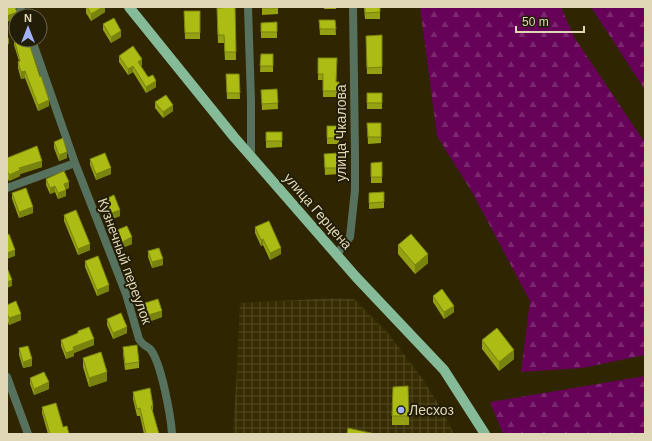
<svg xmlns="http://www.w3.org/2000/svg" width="652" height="441" font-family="Helvetica,sans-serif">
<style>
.industrial{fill:url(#industrial-grid)}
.forest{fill:url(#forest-firs)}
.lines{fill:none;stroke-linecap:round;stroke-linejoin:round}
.minor{stroke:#57715f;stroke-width:8}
.primary{stroke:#85bb98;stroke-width:10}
.wall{fill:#95a112}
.shaded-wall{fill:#79830f}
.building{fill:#adbb15;stroke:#79830f}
.poi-dot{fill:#a3b2fd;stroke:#221d07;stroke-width:1.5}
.labels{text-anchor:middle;stroke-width:4;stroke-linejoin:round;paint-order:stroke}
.street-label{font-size:14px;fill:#e0d7b6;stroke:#221d07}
.poi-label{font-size:14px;fill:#e0d7b6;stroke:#221d07;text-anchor:start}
</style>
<defs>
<pattern id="industrial-grid" width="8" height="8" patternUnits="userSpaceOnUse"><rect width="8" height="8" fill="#382d02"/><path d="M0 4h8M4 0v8" fill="none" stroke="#544b25"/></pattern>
<pattern id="forest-firs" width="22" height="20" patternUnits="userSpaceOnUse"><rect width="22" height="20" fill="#660359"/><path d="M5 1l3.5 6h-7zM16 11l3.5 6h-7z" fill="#7c276f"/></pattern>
</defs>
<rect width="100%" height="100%" fill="#2f2601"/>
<path class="industrial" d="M336,298L354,299L387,332L422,378L442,410L454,434H233L237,369L240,303Z"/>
<path class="forest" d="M420,7H561L574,37L645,143V355L582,368L521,372L530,301L472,192L437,136Z
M591,7H645V90Z
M645,376V434H503L490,402Z"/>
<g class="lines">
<path class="minor" d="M20,7L23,16
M248,7L251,101V156
M32,40L75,163L126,294L139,339C144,347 146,345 150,349C161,361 171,417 172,434
M7,188L75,163
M337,254L350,237L355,190V156L353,7
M7,377L28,434"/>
<path class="primary" d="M129,7L234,137L356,277L444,370L485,434"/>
</g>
<path class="wall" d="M86,7H105V12L91,21L86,13Z
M235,7L236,60H225L224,43H218L217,8Z
M262,7H278V14L262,15Z
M324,7H336V9H324Z
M364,7H380V19H365Z
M184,11H200V39H185Z
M319,20H335L336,35H320Z
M277,22V38H261V23Z
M103,24L121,37L111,43L103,30Z
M366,36L382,67V74H367Z
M14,39L49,106L38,111L25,78L21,79L18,68V62L19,61L14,45Z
M261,54H273V72H260Z
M119,56L142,65L141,66L148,77L156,87L146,93L133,72L128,75L119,62Z
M318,58L337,82H339V97H323V80H318Z
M226,74H239L240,99H227Z
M277,89L278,109L262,110L261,90Z
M367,93H382V109H367Z
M155,102L173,111L163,118L155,108Z
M367,123L381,137V143L368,144Z
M327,126H339V144H327Z
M266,132H282V147L266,148Z
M54,142L67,158L59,161L54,148Z
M324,154L339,168V174L325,175Z
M7,158L42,167L20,174V176L9,181L7,177Z
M90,159L111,174L96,180L90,165Z
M371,163L382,177V183H371Z
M46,179L69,188L66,189V196L58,199L55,192L50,194L46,185Z
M384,192V208L369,209V193Z
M12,193L33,213L19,218L12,199Z
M103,200L120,216L109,220L103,206Z
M64,215L90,250L78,255L64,221Z
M255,227L281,254L270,260L263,245L261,246L255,233Z
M117,230L132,244L122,248L117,236Z
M398,245L428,263L415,274L398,254Z
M148,251L163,265L152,268L148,257Z
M85,261L109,291L97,296L85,267Z
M433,296L454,312L444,319L433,302Z
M145,303L162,317L148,322L145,309Z
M7,305L21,320L9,325L7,319Z
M107,319L127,333L113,339L107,325Z
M78,331L94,345L74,353V356L66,359L61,346V340L78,334Z
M482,340L514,359L499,371L482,349Z
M123,347L139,362V368L125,370L123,353Z
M19,348L32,366L23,368L19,355Z
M83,358L107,381L89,387L83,367Z
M30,378L49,389L34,395L30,384Z
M133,392L153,406V412L159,434H144L140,416H137L133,399Z
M42,407L63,427L69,434H48L42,413Z
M392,416H409V425H392Z"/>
<path class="shaded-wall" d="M103,7H105V12L91,21V14Z
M17,12L16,19L7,22V16Z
M121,31V37L111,43V37Z
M7,38H9V44H7Z
M142,59V65L138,68V62Z
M133,66V72L128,75V69Z
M25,71V78L21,79V72Z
M156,81V87L146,93V87Z
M49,100V106L38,111V105Z
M173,105V111L163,118V112Z
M67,152V158L59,161V155Z
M42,161V167L20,174V176L9,181V175L19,168Z
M111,168V174L96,180V174Z
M69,182V188L64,190V184Z
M55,186V192L50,194V188Z
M66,190V196L58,199V193Z
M33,207V213L19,218V212Z
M120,210V216L109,220V214Z
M132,237V244L122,248V242Z
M263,239V245L261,246V240Z
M90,244V250L78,255V249Z
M281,248V254L270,260V253Z
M15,250V256L7,259V253Z
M428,254V263L415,274V265Z
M163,259V265L152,268V262Z
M12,280V286L7,288V282Z
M109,285V291L97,296V290Z
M454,306V312L444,319V312Z
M162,311V317L148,322V315Z
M21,314V320L9,325V318Z
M127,327V333L113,339V333Z
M94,339V345L74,353V356L66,359V353L73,347Z
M514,350V359L499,371V362Z
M32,359V366L23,368V362Z
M107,372V381L89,387V378Z
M49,382V389L34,395V389Z"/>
<path class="building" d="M7,7H15L17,12L7,16Z
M87,7H103L91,14Z
M235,7L236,52H225L224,35H218L217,8Z
M262,7H278V8H262Z
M365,7H380V12L365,13Z
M184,11H200V33H185Z
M114,18L121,31L111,37L103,24Z
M319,20H335L336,29H320Z
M277,22V32H261V23Z
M382,35V67L367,68L366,36Z
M14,39H16V40H28L40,77L41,76L49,100L38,105L25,71L21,72L18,62L20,61Z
M133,46L142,59L138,62L148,77L153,75L156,81L146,87L133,66L128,69L119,56Z
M261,54H273V66H260Z
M318,58H337L336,82H339V91H323V74H318Z
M226,74H239L240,93H227Z
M277,89L278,103L262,104L261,90Z
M367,93H382V103H367Z
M166,95L173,105L163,112L155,102Z
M367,123H381V137H368Z
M327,126H339V138H327Z
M266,132H282V141H266Z
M63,138L67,152L59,155L54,142Z
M37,146L42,161L19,168L20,170L9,175L7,170V158Z
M105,153L111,168L96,174L90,159Z
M338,153L339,168H325L324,154Z
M382,162V177H371V163Z
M64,171L69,182L64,184L66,190L58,193L55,186L50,188L46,179Z
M26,188L33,207L19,212L12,193Z
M384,192V202L369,203V193Z
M114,195L120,210L109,214L103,200Z
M76,210L90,244L78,249L64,215Z
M269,221L281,248L270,253L263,239L261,240L255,227Z
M127,226L132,237L122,242L117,230Z
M9,234L15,250L7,253V235Z
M411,234L428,254L415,265L398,245Z
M159,248L163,259L152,262L148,251Z
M98,256L109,285L97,290L85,261Z
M7,270H8L12,280L7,282Z
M442,289L454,306L444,312L433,296Z
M158,299L162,311L148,315L145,303Z
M16,301L21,314L9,318L7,313V305Z
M121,313L127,327L113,333L107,319Z
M89,327L94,339L73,347L74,350L66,353L61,340L78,333V331Z
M497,328L514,350L499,362L482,340Z
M137,345L139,362L125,364L123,347Z
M28,346L32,359L23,362L19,348Z
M101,352L107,372L89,378L83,358Z
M44,372L49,382L34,389L30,378Z
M408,386L409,416H392L393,387Z
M150,388L153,406H151L159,434H146L140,408L137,409L133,392Z
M56,403L63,427L67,426L69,434H50L42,407Z
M348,428L375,434H347Z"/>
<circle class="poi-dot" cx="401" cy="410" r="4"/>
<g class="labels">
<g class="street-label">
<text transform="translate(341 133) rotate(-90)" y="5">улица Чкалова</text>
<text transform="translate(318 211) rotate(49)" y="5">улица Герцена</text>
<text transform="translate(125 261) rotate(70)" y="5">Кузнечный переулок</text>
</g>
<g class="poi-label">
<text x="409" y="415">Лесхоз</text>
</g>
</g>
<rect width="652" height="441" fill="none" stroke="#e0d7b6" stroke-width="16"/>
<g transform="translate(28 28)"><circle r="19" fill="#221d07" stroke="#6e674d"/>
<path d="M0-3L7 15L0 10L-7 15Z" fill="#a3b2fd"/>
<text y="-6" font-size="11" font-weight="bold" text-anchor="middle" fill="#e0d7b6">N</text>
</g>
<path d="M516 26v6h68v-6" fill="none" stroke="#e0d7b6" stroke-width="2"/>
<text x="522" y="26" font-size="12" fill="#e0d7b6" stroke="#221d07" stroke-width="3" paint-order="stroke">50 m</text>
</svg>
